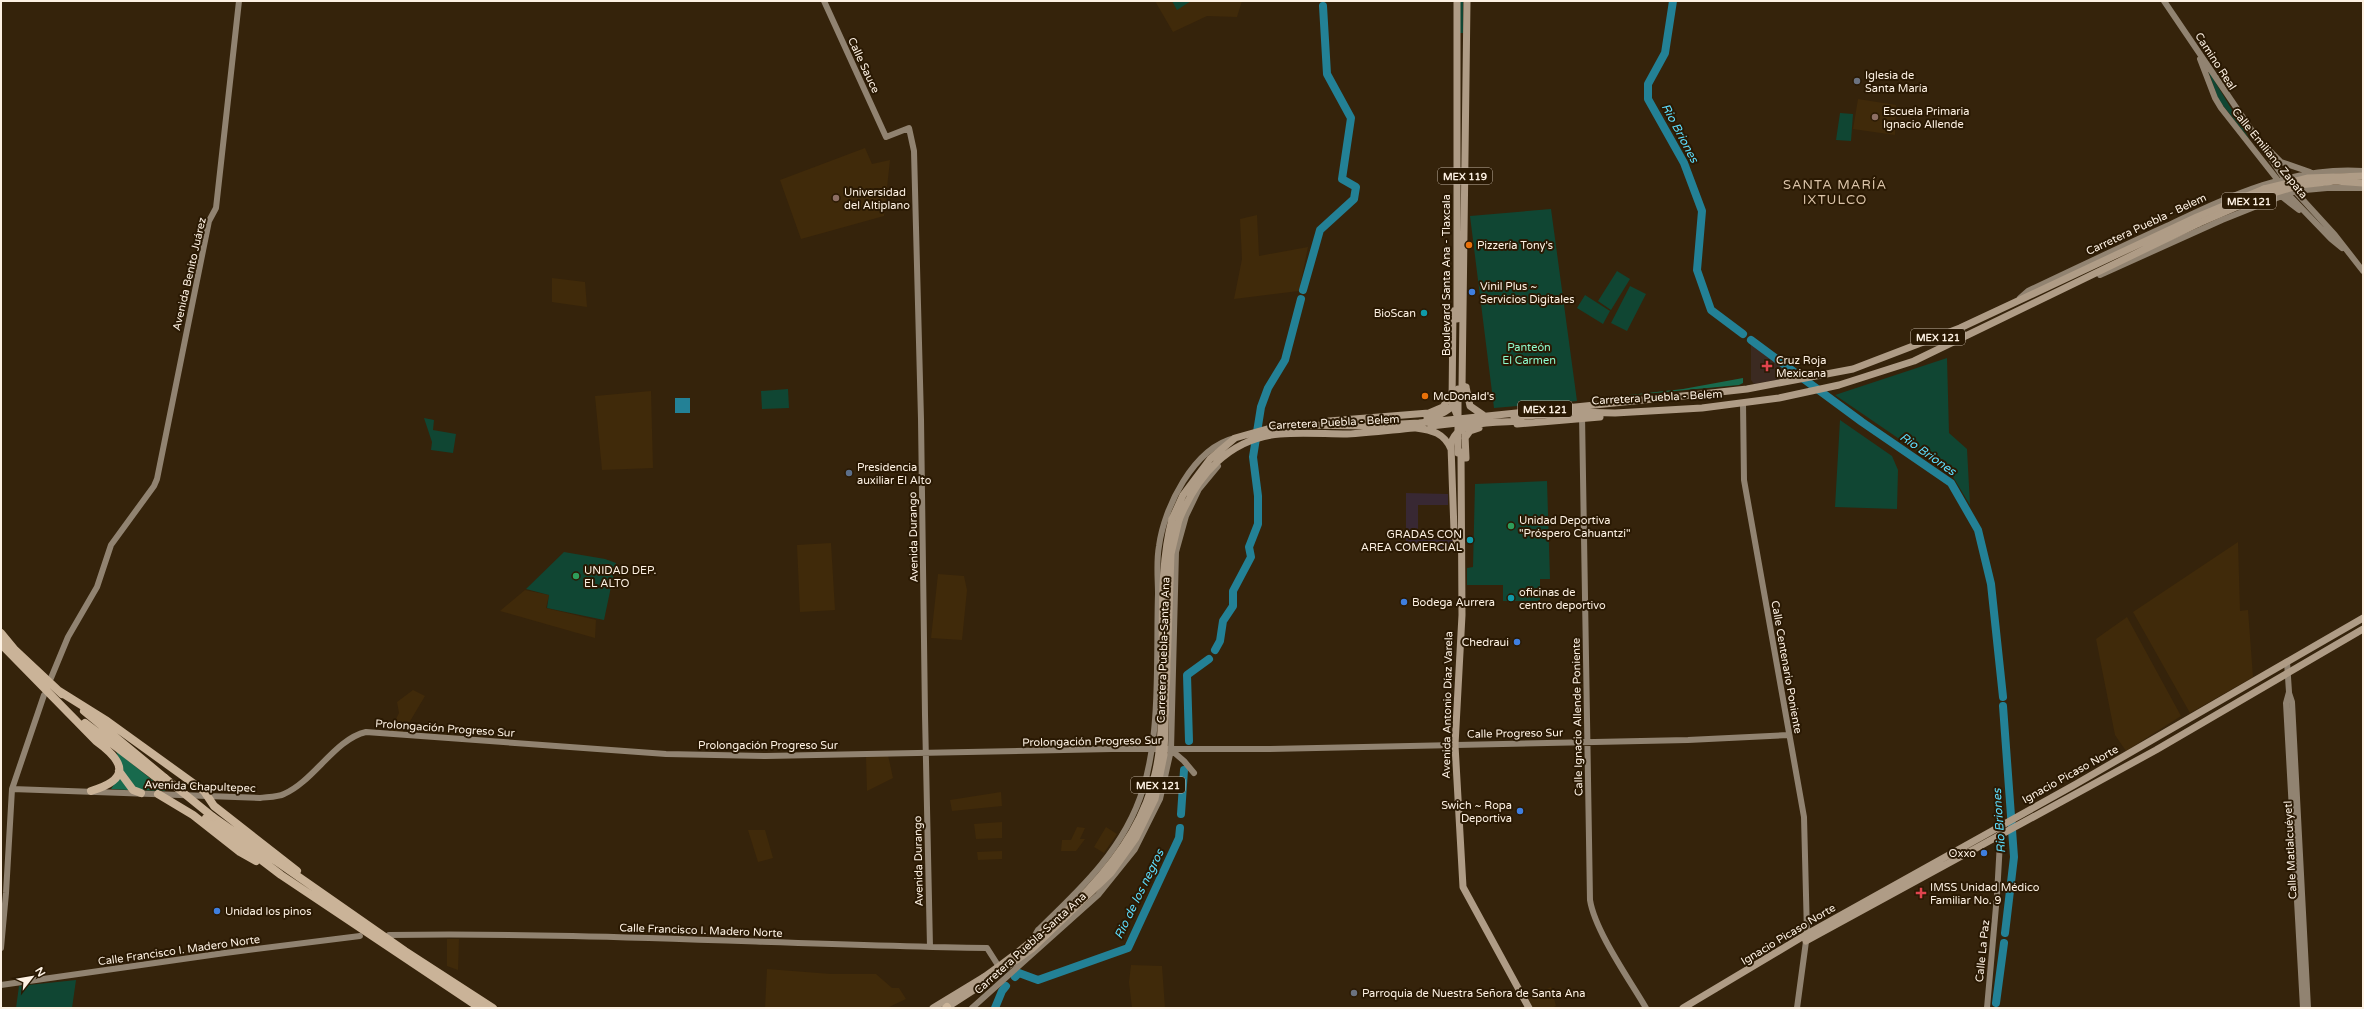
<svg xmlns="http://www.w3.org/2000/svg" width="2364" height="1009" font-family="'Varela Round',sans-serif">
<style>
.commercial{fill:#382833}
.built{fill:#402a0a}
.medical{fill:#3b2a21}
.green{fill:#104633}
.forest{fill:#186a4d}
.water{fill:#238196}
.lines{fill:none;stroke-linecap:round;stroke-linejoin:round}
.river{stroke:#238196;stroke-width:8}
.secondary{stroke:#918371;stroke-width:6}
.primary{stroke:#af9c86;stroke-width:7}
.highway{stroke:#cab398;stroke-width:8}
.primary-bridge{stroke:#af9c86;stroke-width:7}
.highway-bridge{stroke:#cab398;stroke-width:8}
.worship-dot{fill:#6b7280;stroke:#2a1903;stroke-width:1.5}
.education-dot{fill:#8d6e63;stroke:#2a1903;stroke-width:1.5}
.food-dot{fill:#e8710a;stroke:#2a1903;stroke-width:1.5}
.shop-dot{fill:#3f7fe0;stroke:#2a1903;stroke-width:1.5}
.culture-dot{fill:#0f9aa8;stroke:#2a1903;stroke-width:1.5}
.health-dot{fill:#e0444e;stroke:#2a1903;stroke-width:1.5}
.service-dot{fill:#5c6f8a;stroke:#2a1903;stroke-width:1.5}
.leisure-dot{fill:#2e9e5b;stroke:#2a1903;stroke-width:1.5}
.labels{text-anchor:middle;stroke-width:4;stroke-linejoin:round;paint-order:stroke}
.shield{fill:#2a1903;stroke:#beb0a0;stroke-width:1}
.shield-label{font-size:10px;font-weight:bold;fill:#fdf1e3}
.street-label{font-size:11px;fill:#fdf1e3;stroke:#2a1903}
.poi-label{font-size:11px;fill:#fdf1e3;stroke:#2a1903;text-anchor:start}
.park-label{font-size:11px;fill:#8efacd;stroke:#2a1903}
.water-label{font-size:12px;font-style:italic;fill:#5ddcfc;stroke:#2a1903}
.quarter-label{font-size:13px;letter-spacing:1px;fill:#dbc4a9;stroke:#2a1903}
</style>
<rect width="100%" height="100%" fill="#35230b"/>
<path class="commercial" d="M1406,493L1448,494V505H1418V539L1453,540L1452,549L1406,548Z"/>
<path class="built" d="M1155,1H1242L1237,17L1207,16L1173,32Z
M1858,99L1896,105L1895,135L1853,129Z
M865,148L872,164L890,160L884,216L801,239L780,180Z
M1257,215L1259,256L1308,247L1299,291L1234,299L1242,259L1240,219Z
M552,278L585,282L587,307L552,302Z
M651,391L653,468L602,470L595,396Z
M2238,542L2240,611L2248,610L2253,677L2190,713L2133,612Z
M831,543L835,610L800,612L797,545Z
M938,574L964,576L967,590L962,640L931,638Z
M525,590L549,595L546,608L596,620L595,638L500,611Z
M2127,617L2181,716L2126,751L2115,735L2096,639Z
M413,690L425,696L403,733H389L399,713L397,702Z
M888,755L893,778L867,791L866,757Z
M1001,792L1002,806L952,811L950,800Z
M1002,822V838L976,839L974,824Z
M1077,827L1085,828L1080,839H1085L1076,851H1061L1062,840H1071Z
M1106,827L1117,834L1104,853L1094,847Z
M748,830H765L773,858L758,862Z
M1002,851V859L978,860L977,852Z
M447,939H459L458,970L447,966Z
M1131,965L1162,966L1165,1008H1132L1129,982Z
M767,969L831,974H876L892,988H899L906,999L887,1008H765Z
M1551,987L1556,1006L1552,1008H1533L1528,999Z"/>
<path class="medical" d="M1751,343L1770,356L1797,376L1754,384L1751,380Z"/>
<path class="green" d="M1172,1H1191L1177,10Z
M1459,1H1463V33H1459Z
M2208,70L2250,140L2218,99Z
M1840,113L1853,114L1851,141L1836,140Z
M1551,209L1577,401L1494,408L1470,216Z
M1617,271L1630,279L1611,310L1598,301Z
M1630,286L1646,294L1627,331L1611,323Z
M1585,295L1610,311L1603,324L1577,308Z
M1947,358L1949,433L1967,449L1970,505L1952,475L1835,395Z
M788,389L789,408L762,409L761,391Z
M424,418L434,420L433,430L456,434L453,453L431,450L432,442Z
M1840,420L1892,456L1898,470L1897,509L1835,507Z
M1547,481L1550,579H1540V601H1503V585H1467V568L1473,567L1475,484Z
M564,552L605,559L616,563L604,620L547,608L549,595L526,589Z
M76,980L72,1008H16L19,986Z"/>
<path class="forest" d="M1743,378V383L1739,385L1612,397L1683,389Z
M116,751L166,791L138,790L125,776Z
M119,777L129,790L111,789Z"/>
<path class="water" d="M675,398H690V413H675Z"/>
<g class="lines">
<path class="river" d="M1673,1L1665,53L1648,84V99L1684,163L1702,211L1697,270L1711,310L1743,334
M1303,290L1320,230L1354,199L1356,187L1342,179L1351,118L1327,74L1323,6
M1751,340L1862,422L1951,483L1978,530L1991,584L2003,697
M1215,650L1220,641L1223,621L1233,606V591L1251,557L1249,547L1258,524V496L1253,457L1261,407L1268,388L1285,360L1301,299
M2003,706L2014,857L2005,933
M1189,741L1187,675L1209,659
M1181,814L1184,770
M1015,977L1019,973L1038,980L1128,948L1179,838L1180,828
M1996,1003L2004,943
M995,1008L1002,991L1006,986"/>
<path class="secondary" d="M824,1L886,137L909,128L914,151L921,419L925,715L930,947
M2164,1L2286,181
M2200,59L2215,98L2221,108L2280,183
M2270,151L2281,162L2310,172
M2293,189L2335,235L2363,271
M2285,191L2331,239L2342,248
M2281,196L2299,210
M2100,275L2222,220L2294,191L2327,188H2363
M2020,298L2028,291C2075,269 2122,246 2169,225C2230,196 2293,166 2363,171
M1743,403L1744,480L1804,817L1807,934L1797,1008
M1582,415L1590,900C1595,931 1629,979 1646,1008
M2287,662L2289,692L2286,703L2303,1008
M51,678L68,637L97,587L111,545L154,486L157,479L209,221L216,208L239,1
M2289,693L2292,702L2308,1008
M1170,749L1184,761L1194,773
M12,789L260,798C267,797 278,797 284,794C314,781 335,739 366,732L666,754L766,756L1112,749H1267L1688,740L1788,735
M389,935C588,932 787,945 987,948L1001,970
M1032,940L1038,930C1081,889 1125,848 1143,789C1161,731 1156,656 1158,594C1158,579 1156,562 1159,546C1164,508 1193,448 1235,438
M1,948L6,893L12,789L44,695
M1,985L225,953L360,936
M972,1008L1098,895L1135,849L1160,799L1171,750L1176,552L1186,516L1199,489L1218,466
M1987,1008L1997,895L2001,824"/>
<path class="primary" d="M2300,185L2335,181L2363,183
M1453,311L1452,403L1459,420
M1457,319V1
M1466,387L1470,406L1483,415
M1462,389L1467,1
M1514,417L1574,412L1615,413L1702,408L1779,398L1839,385L1914,361L2199,223
M1427,418C1445,416 1458,403 1466,387
M1329,421L1429,413L1443,407L1451,394
M1517,424L1600,417
M1431,426L1484,420
M1416,428C1432,430 1444,433 1451,449
M1465,435L1466,458
M1465,438L1470,431L1479,428
M1461,452L1462,615L1455,745L1463,887L1529,1008
M1172,519L1183,495L1210,459L1235,438L1267,429L1303,425L1365,426L1419,423L1702,394L1747,389L1853,369L1960,328L2197,217L2264,189
M1179,520C1197,476 1229,438 1280,434C1302,432 1325,434 1347,434C1369,433 1392,430 1414,428
M1458,548L1454,531L1451,446C1453,418 1501,423 1521,421
M1806,941L2156,750L2363,629
M933,1008L984,977
M946,1008L986,982
M1683,1008L1807,934L2076,784L2363,618"/>
<path class="highway" d="M1,633L15,650L62,694
M1,644L96,741C125,762 131,779 91,791
M59,691L107,721L204,791L214,806L297,871
M84,711L165,778
M85,723L161,781
M119,771L133,790L141,793
M158,794L193,815L240,852L256,861
M213,817L405,951L493,1008
M206,818L281,875L480,1008
M946,1008L947,1007"/>
<path class="primary-bridge" d="M2264,189L2308,178L2363,176
M2199,223L2257,198L2300,185
M1458,389V453
M984,977C1052,929 1137,859 1155,774C1164,737 1161,697 1162,660C1163,613 1160,565 1172,519
M986,982L1032,949L1111,873L1136,838L1155,799L1164,755L1171,554L1179,520"/>
<path class="highway-bridge" d="M165,778L213,817"/>
</g>
<g class="worship-dot">
<circle cx="1857" cy="81" r="4"/>
<circle cx="1354" cy="993" r="4"/>
</g>
<g class="education-dot">
<circle cx="1875" cy="117" r="4"/>
<circle cx="836" cy="198" r="4"/>
</g>
<g class="food-dot">
<circle cx="1469" cy="245" r="4"/>
<circle cx="1425" cy="396" r="4"/>
</g>
<g class="shop-dot">
<circle cx="1472" cy="292" r="4"/>
<circle cx="1404" cy="602" r="4"/>
<circle cx="1517" cy="642" r="4"/>
<circle cx="1520" cy="811" r="4"/>
<circle cx="1984" cy="853" r="4"/>
<circle cx="217" cy="911" r="4"/>
</g>
<g class="culture-dot">
<circle cx="1424" cy="313" r="4"/>
<circle cx="1470" cy="540" r="4"/>
<circle cx="1511" cy="598" r="4"/>
</g>
<g class="health-dot">
<path d="M1765 360h4v4h4v4h-4v4h-4v-4h-4v-4h4z"/>
<path d="M1919 887h4v4h4v4h-4v4h-4v-4h-4v-4h4z"/>
</g>
<circle class="service-dot" cx="849" cy="473" r="4"/>
<g class="leisure-dot">
<circle cx="1511" cy="526" r="4"/>
<circle cx="576" cy="576" r="4"/>
</g>
<g class="labels">
<g class="shield">
<rect x="1438" y="168" width="54" height="16" rx="3"/>
<rect x="2222" y="193" width="54" height="16" rx="3"/>
<rect x="1911" y="329" width="54" height="16" rx="3"/>
<rect x="1518" y="401" width="54" height="16" rx="3"/>
<rect x="1131" y="777" width="54" height="16" rx="3"/>
</g>
<g class="shield-label">
<text x="1465" y="180">MEX 119</text>
<text x="2249" y="205">MEX 121</text>
<text x="1938" y="341">MEX 121</text>
<text x="1545" y="413">MEX 121</text>
<text x="1158" y="789">MEX 121</text>
</g>
<g class="street-label">
<text transform="translate(2216 61) rotate(57)" y="4">Camino Real</text>
<text transform="translate(864 65) rotate(65)" y="4">Calle Sauce</text>
<text transform="translate(2270 153) rotate(51)" y="4">Calle Emiliano Zapata</text>
<text transform="translate(2146 224) rotate(-25)" y="4">Carretera Puebla - Belem</text>
<text transform="translate(189 274) rotate(-77)" y="4">Avenida Benito Juárez</text>
<text transform="translate(1446 275) rotate(-90)" y="4">Boulevard Santa Ana - Tlaxcala</text>
<text transform="translate(1657 397) rotate(-3)" y="4">Carretera Puebla - Belem</text>
<text transform="translate(1334 422) rotate(-3)" y="4">Carretera Puebla - Belem</text>
<text transform="translate(913 537) rotate(-91)" y="4">Avenida Durango</text>
<text transform="translate(1163 650) rotate(-88)" y="4">Carretera Puebla-Santa Ana</text>
<text transform="translate(1787 667) rotate(80)" y="4">Calle Centenario Poniente</text>
<text transform="translate(1447 705) rotate(-89)" y="4">Avenida Antonio Díaz Varela</text>
<text transform="translate(1577 717) rotate(-91)" y="4">Calle Ignacio Allende Poniente</text>
<text transform="translate(445 728) rotate(4)" y="4">Prolongación Progreso Sur</text>
<text transform="translate(1515 733) rotate(-1)" y="4">Calle Progreso Sur</text>
<text transform="translate(1092 741) rotate(-1)" y="4">Prolongación Progreso Sur</text>
<text x="768" y="749">Prolongación Progreso Sur</text>
<text transform="translate(2070 774) rotate(-29)" y="4">Ignacio Picaso Norte</text>
<text transform="translate(200 786) rotate(2)" y="4">Avenida Chapultepec</text>
<text transform="translate(2290 850) rotate(-93)" y="4">Calle Matlalcuéyetl</text>
<text transform="translate(918 861) rotate(-91)" y="4">Avenida Durango</text>
<text transform="translate(701 930) rotate(2)" y="4">Calle Francisco I. Madero Norte</text>
<text transform="translate(1788 934) rotate(-31)" y="4">Ignacio Picaso Norte</text>
<text transform="translate(1030 943) rotate(-42)" y="4">Carretera Puebla-Santa Ana</text>
<text transform="translate(179 950) rotate(-8)" y="4">Calle Francisco I. Madero Norte</text>
<text transform="translate(1982 951) rotate(-84)" y="4">Calle La Paz</text>
</g>
<g class="poi-label">
<text x="1865" y="79">Iglesia de<tspan x="1865" dy="13">Santa María</tspan></text>
<text x="1883" y="115">Escuela Primaria<tspan x="1883" dy="13">Ignacio Allende</tspan></text>
<text x="844" y="196">Universidad<tspan x="844" dy="13">del Altiplano</tspan></text>
<text x="1477" y="249">Pizzería Tony's</text>
<text x="1480" y="290">Vinil Plus ~<tspan x="1480" dy="13">Servicios Digitales</tspan></text>
<text x="1416" y="317" text-anchor="end">BioScan</text>
<text x="1776" y="364">Cruz Roja<tspan x="1776" dy="13">Mexicana</tspan></text>
<text x="1433" y="400">McDonald's</text>
<text x="857" y="471">Presidencia<tspan x="857" dy="13">auxiliar El Alto</tspan></text>
<text x="1519" y="524">Unidad Deportiva<tspan x="1519" dy="13">"Próspero Cahuantzi"</tspan></text>
<text x="1462" y="538" text-anchor="end">GRADAS CON<tspan x="1462" dy="13">AREA COMERCIAL</tspan></text>
<text x="584" y="574">UNIDAD DEP.<tspan x="584" dy="13">EL ALTO</tspan></text>
<text x="1519" y="596">oficinas de<tspan x="1519" dy="13">centro deportivo</tspan></text>
<text x="1412" y="606">Bodega Aurrera</text>
<text x="1509" y="646" text-anchor="end">Chedraui</text>
<text x="1512" y="809" text-anchor="end">Swich ~ Ropa<tspan x="1512" dy="13">Deportiva</tspan></text>
<text x="1976" y="857" text-anchor="end">Oxxo</text>
<text x="1930" y="891">IMSS Unidad Médico<tspan x="1930" dy="13">Familiar No. 9</tspan></text>
<text x="225" y="915">Unidad los pinos</text>
<text x="1362" y="997">Parroquia de Nuestra Señora de Santa Ana</text>
</g>
<g class="park-label">
<text x="1529" y="351">Panteón<tspan x="1529" dy="13">El Carmen</tspan></text>
</g>
<g class="water-label">
<text transform="translate(1680 133) rotate(62)" y="4">Rio Briones</text>
<text transform="translate(1928 454) rotate(35)" y="4">Rio Briones</text>
<text transform="translate(1999 821) rotate(-94)" y="4">Rio Briones</text>
<text transform="translate(1139 894) rotate(-64)" y="4">Rio de los negros</text>
</g>
<g class="quarter-label">
<text x="1835" y="189">SANTA MARÍA<tspan x="1835" dy="15">IXTULCO</tspan></text>
</g>
</g>
<rect width="2364" height="1009" fill="none" stroke="#fdf1e3" stroke-width="4"/>
<g transform="translate(32 977) rotate(59)" stroke="#2a1903" stroke-width="3" paint-order="stroke">
<path d="M0-3L7 15L0 10L-7 15Z" fill="#fdf1e3"/>
<text y="-6" font-size="11" font-weight="bold" text-anchor="middle" fill="#fdf1e3">N</text>
</g>
</svg>
